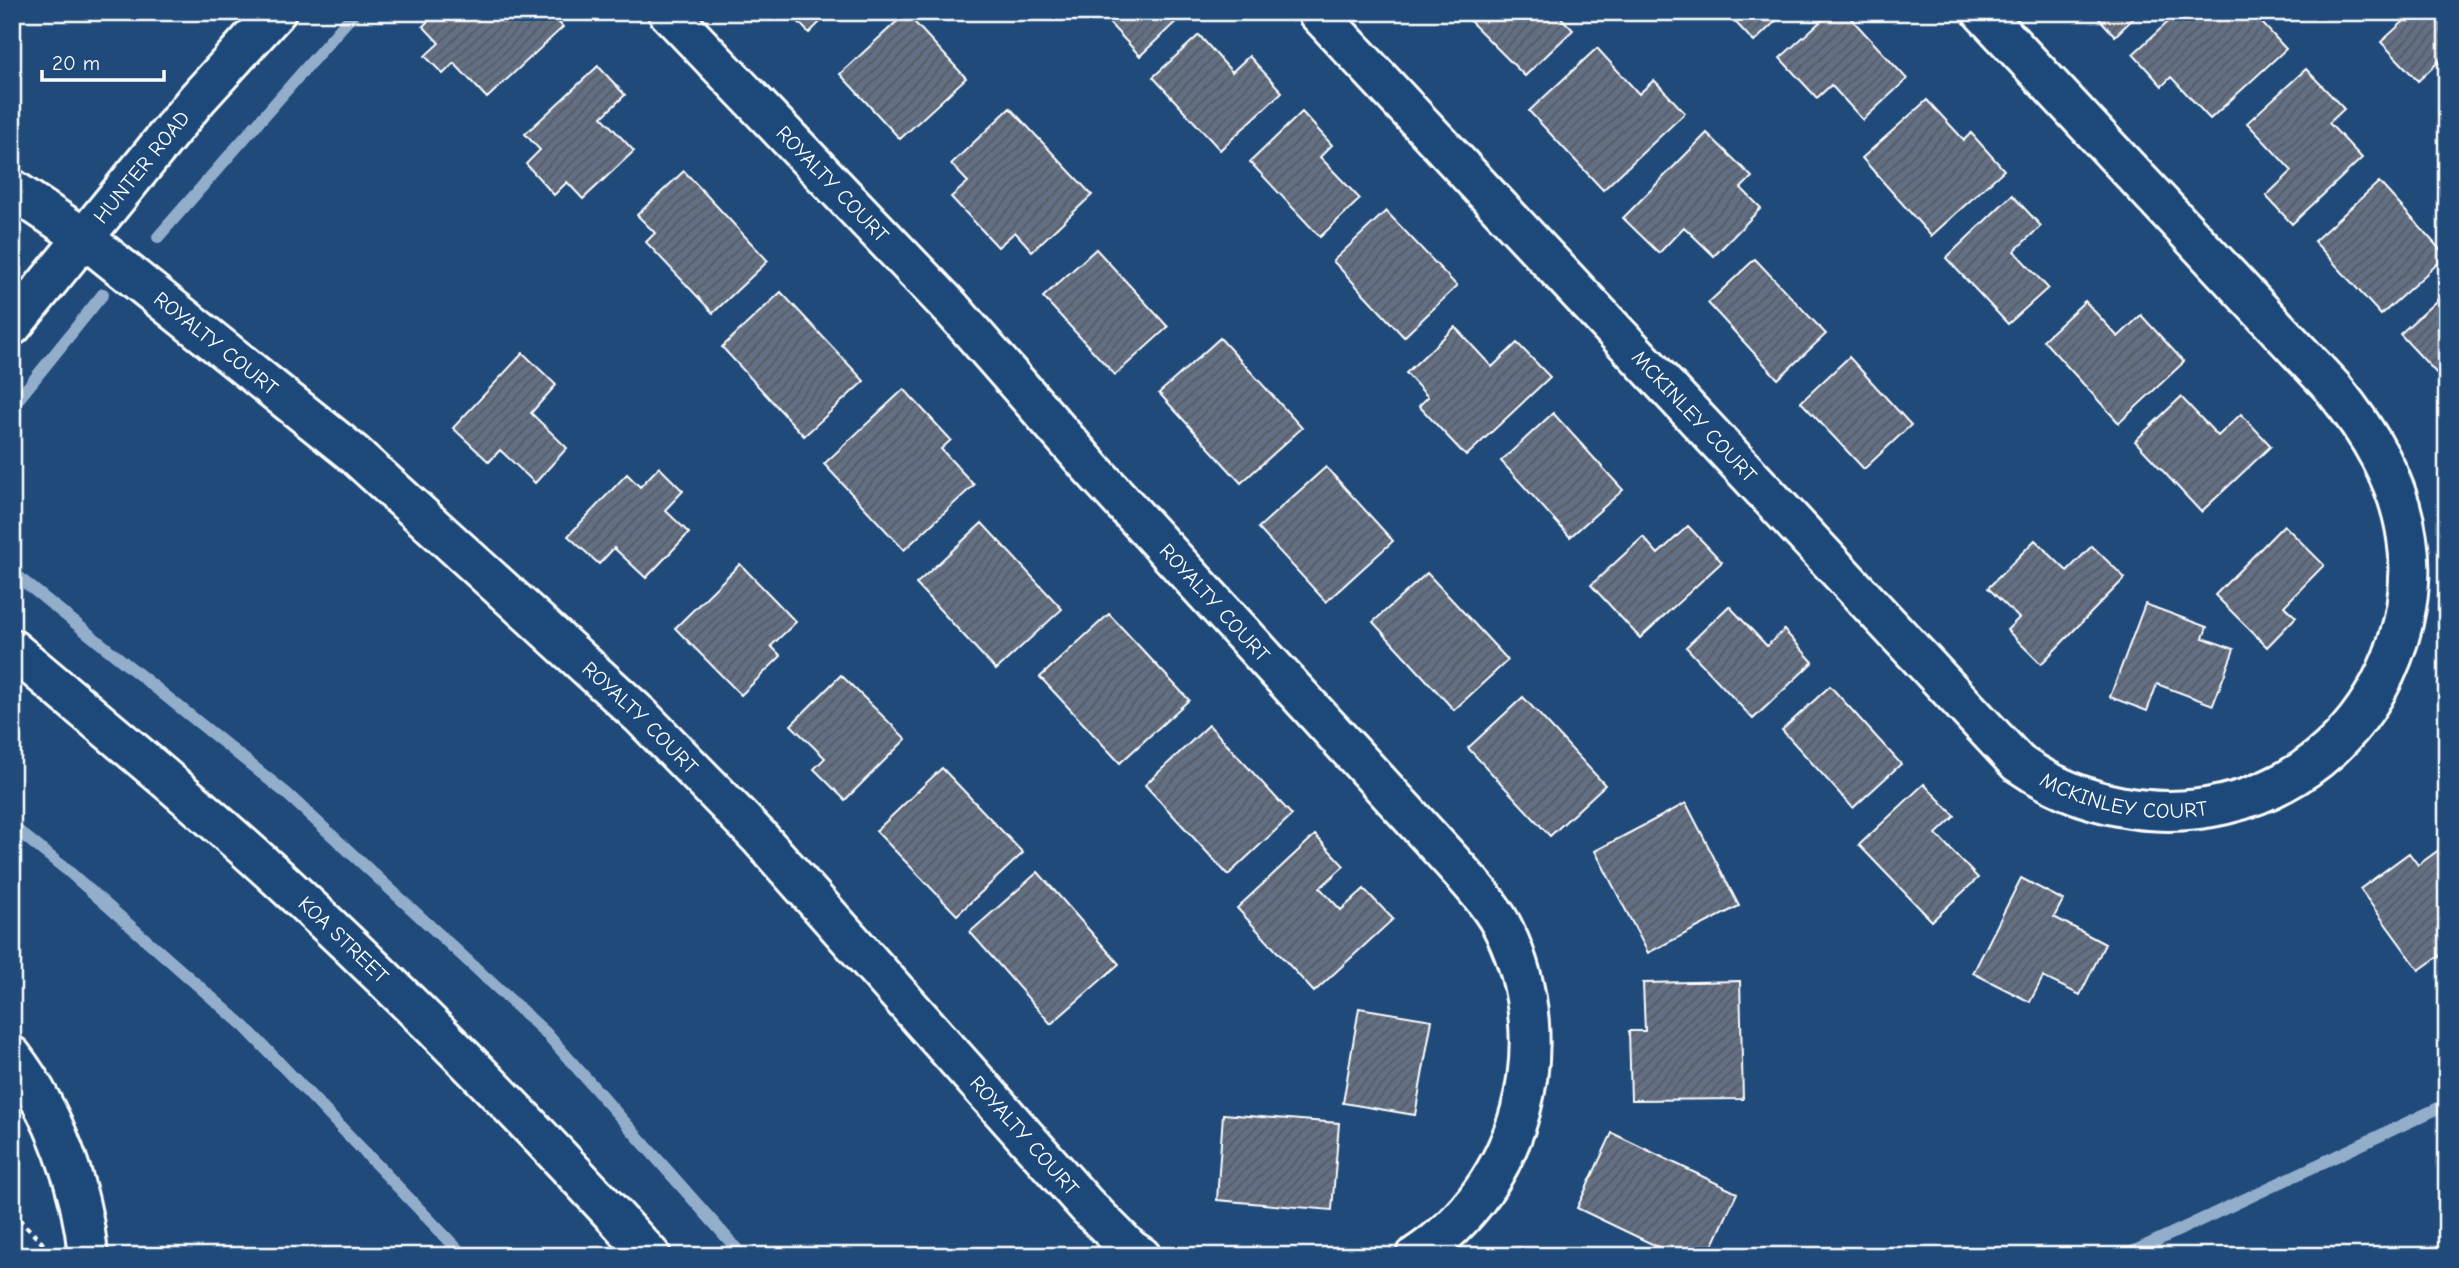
<svg xmlns="http://www.w3.org/2000/svg" width="2459" height="1268" font-family="'Comic Neue',sans-serif">
<style>
.lines{fill:none;stroke-linecap:round;stroke-linejoin:round}
.stream{stroke:#93aeca;stroke-width:12}
.building{fill:url(#building-hatch);stroke:#fff;stroke-width:2}
.street-casing{stroke:#fff;stroke-width:44}
.secondary-casing{stroke:#fff;stroke-width:44}
.path{stroke:#fff;stroke-width:4.5;stroke-dasharray:5 5;stroke-linecap:butt}
.street{stroke:#1f4a7a;stroke-width:38}
.secondary{stroke:#1f4a7a;stroke-width:38}
.labels{text-anchor:middle;stroke-width:5;stroke-linejoin:round;paint-order:stroke}
.street-label{font-size:21px;fill:#fff;stroke:#1f4a7a}
</style>
<defs>
<pattern id="building-hatch" width="6" height="6" patternUnits="userSpaceOnUse" patternTransform="scale(1.75)"><rect width="6" height="6" fill="#646f84"/><path d="M-1 1l2-2M0 6l6-6M5 7l2-2" fill="none" stroke="#565a62"/></pattern>
</defs>
<rect width="100%" height="100%" fill="#1f4a7a"/>
<filter id="ink" filterUnits="userSpaceOnUse"><feTurbulence type="fractalNoise" baseFrequency=".0143" numOctaves="2"/><feDisplacementMap in="SourceGraphic" scale="14" xChannelSelector="R" yChannelSelector="G"/><feConvolveMatrix kernelMatrix="1 2 1 2 8 2 1 2 1" color-interpolation-filters="sRGB"/></filter>
<g filter="url(#ink)">
<g class="lines">
<path class="stream" d="M158,237L355,12
M12,407L103,294
M12,572L286,793L546,1033L743,1256
M12,826L67,870L245,1027L464,1256
M1519,1252L1523,1256
M2124,1256L2447,1104"/>
</g>
<path class="building" d="M438,12H494L503,22L514,12H549L563,27L487,98L454,63L443,74L425,56L439,43L423,26Z
M789,12H830L809,33Z
M1099,12H1186L1140,56Z
M1461,12H1556L1573,30L1525,76Z
M1726,12H1785L1754,42Z
M1831,12H1845L1907,79L1863,120L1831,85L1817,98L1780,58Z
M2093,12H2140L2115,36Z
M2179,12H2252L2286,49L2210,119L2171,77L2162,86L2133,54Z
M2414,12H2447V54L2418,81L2381,42Z
M906,13L966,78L900,139L840,74Z
M1199,35L1232,72L1249,56L1282,92L1220,150L1153,77Z
M1597,48L1639,94L1654,80L1685,113L1603,190L1529,111Z
M598,66L625,95L602,117L634,151L583,199L567,182L554,195L526,164L540,150L525,134Z
M2306,69L2344,109L2329,123L2362,158L2292,224L2266,196L2292,171L2247,123Z
M1927,100L1964,140L1971,133L2004,170L1931,236L1862,158Z
M1010,108L1092,195L1032,251L1015,232L998,247L951,197L968,182L951,164Z
M1302,112L1332,145L1320,157L1360,199L1320,237L1250,162Z
M1707,133L1752,177L1741,188L1761,208L1714,256L1684,227L1659,253L1623,218Z
M684,171L768,261L713,313L646,242L655,233L637,215Z
M2379,182L2446,256L2381,315L2314,241Z
M2012,195L2041,226L2014,251L2048,288L2008,324L1946,258Z
M1386,211L1457,286L1404,337L1333,261Z
M1096,249L1168,327L1115,375L1043,297Z
M1755,259L1826,334L1778,379L1708,303Z
M2447,291V372L2441,378L2400,334Z
M781,292L864,381L804,436L722,347Z
M2085,301L2118,337L2141,315L2184,362L2119,423L2043,340Z
M1455,327L1492,367L1517,343L1550,377L1466,456L1419,406L1428,397L1406,373Z
M1220,338L1302,428L1241,483L1159,393Z
M523,353L556,385L531,413L567,448L535,483L500,450L489,462L453,428Z
M1849,357L1911,425L1864,469L1801,402Z
M904,389L951,440L941,449L974,485L904,550L824,464Z
M2181,397L2218,436L2241,414L2271,446L2201,512L2135,441Z
M1553,413L1623,490L1570,537L1501,461Z
M659,467L683,491L665,510L689,533L646,578L614,548L599,564L568,536L627,474L640,487Z
M1326,467L1393,541L1326,602L1258,528Z
M982,523L1062,609L996,670L916,584Z
M2284,525L2324,565L2284,606L2296,617L2267,647L2215,595Z
M1688,526L1722,562L1640,638L1591,585L1643,537L1658,554Z
M2035,540L2067,571L2092,546L2125,578L2041,664L2007,630L2019,618L1988,588Z
M740,564L796,622L771,646L781,656L741,695L675,628Z
M1427,573L1508,660L1454,710L1373,622Z
M2145,604L2207,627L2203,638L2234,649L2213,705L2157,684L2147,711L2110,697Z
M1729,606L1767,646L1784,630L1813,662L1753,719L1686,647Z
M1109,614L1189,700L1120,763L1040,677Z
M841,675L906,739L845,800L814,769L825,758L791,725Z
M1830,686L1901,764L1853,808L1782,730Z
M1523,697L1605,785L1550,836L1468,748Z
M1209,725L1292,815L1228,875L1145,785Z
M942,768L1023,853L957,915L876,831Z
M1924,784L1955,816L1936,834L1978,878L1932,921L1859,845Z
M1686,803L1739,906L1648,953L1595,851Z
M1315,835L1344,866L1320,888L1341,910L1364,889L1393,919L1314,992L1237,908Z
M2447,844V950L2419,970L2360,889L2409,853L2418,865Z
M1038,872L1119,964L1051,1024L970,932Z
M2021,878L2063,900L2054,917L2105,944L2080,995L2043,977L2030,1002L1973,973Z
M1740,981L1743,1099L1631,1100L1629,1031H1645L1643,983Z
M1359,1008L1432,1020L1415,1115L1343,1103Z
M1223,1114L1339,1123L1332,1210L1217,1200Z
M1612,1133L1737,1193L1708,1256H1677L1577,1208Z"/>
<g class="lines">
<defs>
<g id="street">
<path id="s1" d="M668,12L952,309L1092,469L1454,864C1472,885 1493,906 1505,932C1559,1046 1522,1186 1416,1256"/>
<path id="s2" d="M1317,12L2018,763C2144,851 2319,816 2386,672C2405,631 2414,583 2407,538C2399,481 2369,432 2333,388L1982,12"/>
<path id="s3" d="M12,189L83,237L354,454L641,716L759,837L1086,1205L1130,1249L1141,1256"/>
<path d="M12,1056C54,1111 82,1187 88,1256"/>
</g>
<g id="secondary">
<path id="s4" d="M12,326L197,99L276,12"/>
<path id="s5" d="M12,649C102,725 192,799 278,878C408,998 532,1125 651,1256"/>
</g>
</defs>
<use href="#street" class="street-casing"/>
<use href="#secondary" class="secondary-casing"/>
<path class="path" d="M12,1212L49,1250L43,1256"/>
<use href="#street" class="street"/>
<use href="#secondary" class="secondary"/>
</g>
</g>
<g class="labels">
<g class="street-label">
<text dy="7" stroke="none"><textPath href="#s4" startOffset="205">HUNTER ROAD</textPath></text>
<text dy="7" stroke="none"><textPath href="#s1" startOffset="238">ROYALTY COURT</textPath></text>
<text dy="7" stroke="none"><textPath href="#s3" startOffset="256">ROYALTY COURT</textPath></text>
<text dy="7" stroke="none"><textPath href="#s2" startOffset="553">MCKINLEY COURT</textPath></text>
<text dy="7" stroke="none"><textPath href="#s1" startOffset="805">ROYALTY COURT</textPath></text>
<text dy="7" stroke="none"><textPath href="#s3" startOffset="822">ROYALTY COURT</textPath></text>
<text dy="7" stroke="none"><textPath href="#s2" startOffset="1141">MCKINLEY COURT</textPath></text>
<text dy="7" stroke="none"><textPath href="#s5" startOffset="441">KOA STREET</textPath></text>
<text dy="7" stroke="none"><textPath href="#s3" startOffset="1390">ROYALTY COURT</textPath></text>
</g>
</g>
<rect width="2459" height="1268" fill="none" stroke="#1f4a7a" stroke-width="42"/>
<rect x="21" y="21" width="2417" height="1226" fill="none" stroke="#fff" stroke-width="2.5" filter="url(#ink)"/>
<path d="M42 70v10h122v-10" fill="none" stroke="#ffffff" stroke-width="3.5"/>
<text x="52" y="70" font-size="21" fill="#ffffff" stroke="#1f4a7a" stroke-width="5" paint-order="stroke">20 m</text>
</svg>
